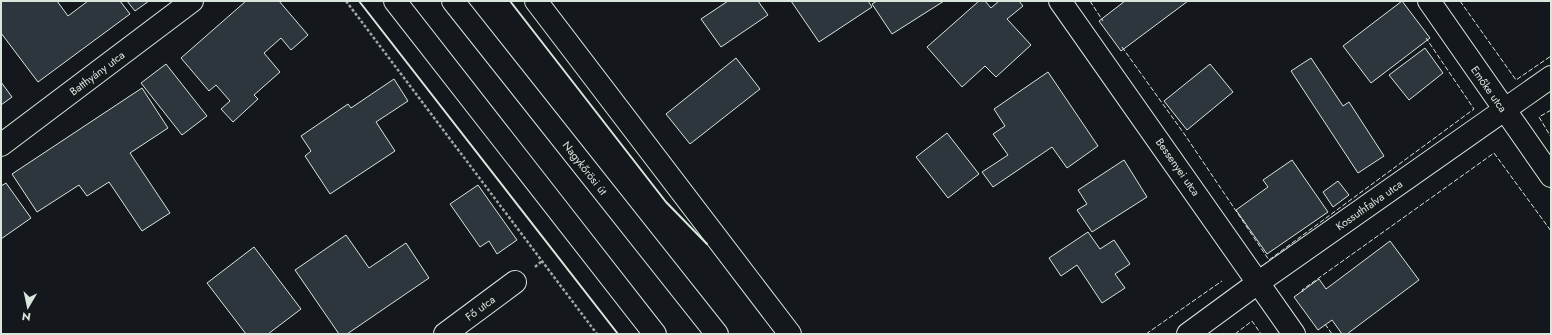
<svg xmlns="http://www.w3.org/2000/svg" width="1552" height="335" font-family="Jost,sans-serif">
<style>
.building{fill:#2c363c;stroke:#d8e6dc}
.lines{fill:none;stroke-linecap:round;stroke-linejoin:round}
.minor-casing{stroke:#d8e6dc;stroke-width:24}
.major-casing{stroke:#d8e6dc;stroke-width:24}
.path{stroke:#9da8a2;stroke-width:2.5;stroke-dasharray:3 2;stroke-linecap:butt}
.minor{stroke:#14181c;stroke-width:22}
.major{stroke:#14181c;stroke-width:22}
.fence{stroke:#d8e6dc;stroke-width:1;stroke-dasharray:5 2;stroke-linecap:butt}
.wall{stroke:#d8e6dc;stroke-width:2}
.labels{text-anchor:middle;stroke-width:3;stroke-linejoin:round;paint-order:stroke}
.street-label{font-size:11px;fill:#d8e6dc;stroke:#14181c}
</style>
<rect width="100%" height="100%" fill="#14181c"/>
<path class="building" d="M1,1H57L68,16L88,1H120L130,14L38,82L1,33Z
M127,1H149L135,11Z
M246,1H279L308,35L291,50L281,38L264,53L280,72L254,95L258,99L233,122L221,109L230,101L216,85L209,91L181,58Z
M728,1H758L768,15L721,47L701,19Z
M791,1H868L872,7L819,42Z
M877,1H944L892,34L872,4Z
M979,1H985L991,8L999,1H1019L1023,6L1007,19L1031,45L996,77L985,66L962,87L927,47Z
M1125,1H1188L1121,51L1099,21Z
M1402,1L1430,38L1371,83L1343,46Z
M1425,48L1443,73L1409,100L1389,75Z
M736,58L760,89L690,144L666,114Z
M1311,58L1343,106L1349,102L1384,156L1358,173L1291,71Z
M166,64L207,116L182,135L141,83Z
M1210,64L1233,92L1187,130L1164,101Z
M1048,72L1098,146L1067,168L1052,147L993,187L982,172L1008,155L993,134L1005,126L994,109Z
M394,79L408,101L376,122L395,151L330,194L305,156L311,151L301,136L348,104L351,108Z
M1,82L12,97L1,105Z
M142,88L168,128L130,153L170,213L142,231L109,182L87,196L79,185L37,212L12,174Z
M947,133L979,174L948,198L916,157Z
M1124,160L1147,197L1092,232L1077,210L1087,204L1078,190Z
M1292,160L1328,212L1267,254L1236,210L1268,187L1263,180Z
M1338,181L1349,195L1333,207L1323,192Z
M6,183L31,218L1,239V186Z
M478,185L517,240L497,254L489,241L480,247L450,204Z
M1088,232L1100,249L1114,240L1130,264L1115,274L1125,288L1102,303L1077,265L1061,276L1049,258Z
M346,235L369,268L406,243L429,278L347,334H339L295,270Z
M1390,241L1419,280L1347,334H1342L1332,320L1318,330L1294,297L1319,279L1326,289Z
M254,247L301,309L268,334H246L207,283Z"/>
<g class="lines">
<defs>
<path id="minor" d="M536,1L790,334
M1060,1L1294,334
M1429,1L1551,176
M1,145L192,1
M445,334L515,282
M1188,334L1259,282L1551,77"/>
<path id="major" d="M395,1L655,334
M453,1L717,334"/>
</defs>
<use href="#minor" class="minor-casing"/>
<use href="#major" class="major-casing"/>
<path class="path" d="M346,1L597,334
M535,267L542,261"/>
<use href="#minor" class="minor"/>
<use href="#major" class="major"/>
<path class="fence" d="M1090,1L1103,21
M1460,1L1516,80L1551,56
M1122,47L1185,135L1269,260L1474,109L1426,38
M1551,110L1539,117L1551,137
M1303,292L1302,290L1494,153L1551,231
M1325,324L1332,334
M1146,334L1222,281
M1235,334L1252,321L1261,334"/>
<path class="wall" d="M359,1L618,334
M510,1L666,202L707,244"/>
</g>
<g class="labels">
<g class="street-label">
<text transform="translate(97 73) rotate(-37)" y="4">Batthyány utca</text>
<text transform="translate(1489 89) rotate(55)" y="4">Emőke utca</text>
<text transform="translate(1178 167) rotate(55)" y="4">Bessenyei utca</text>
<text transform="translate(585 168) rotate(52)" y="4">Nagykőrösi út</text>
<text transform="translate(1369 205) rotate(-35)" y="4">Kossuthfalva utca</text>
<text transform="translate(480 308) rotate(-37)" y="4">Fő utca</text>
</g>
</g>
<rect width="1552" height="335" fill="none" stroke="#d8e6dc" stroke-width="4"/>
<g transform="translate(28 307) rotate(189)" stroke="#14181c" stroke-width="3" paint-order="stroke">
<path d="M0-3L7 15L0 10L-7 15Z" fill="#d8e6dc"/>
<text y="-6" font-size="11" font-weight="bold" text-anchor="middle" fill="#d8e6dc">N</text>
</g>
</svg>
